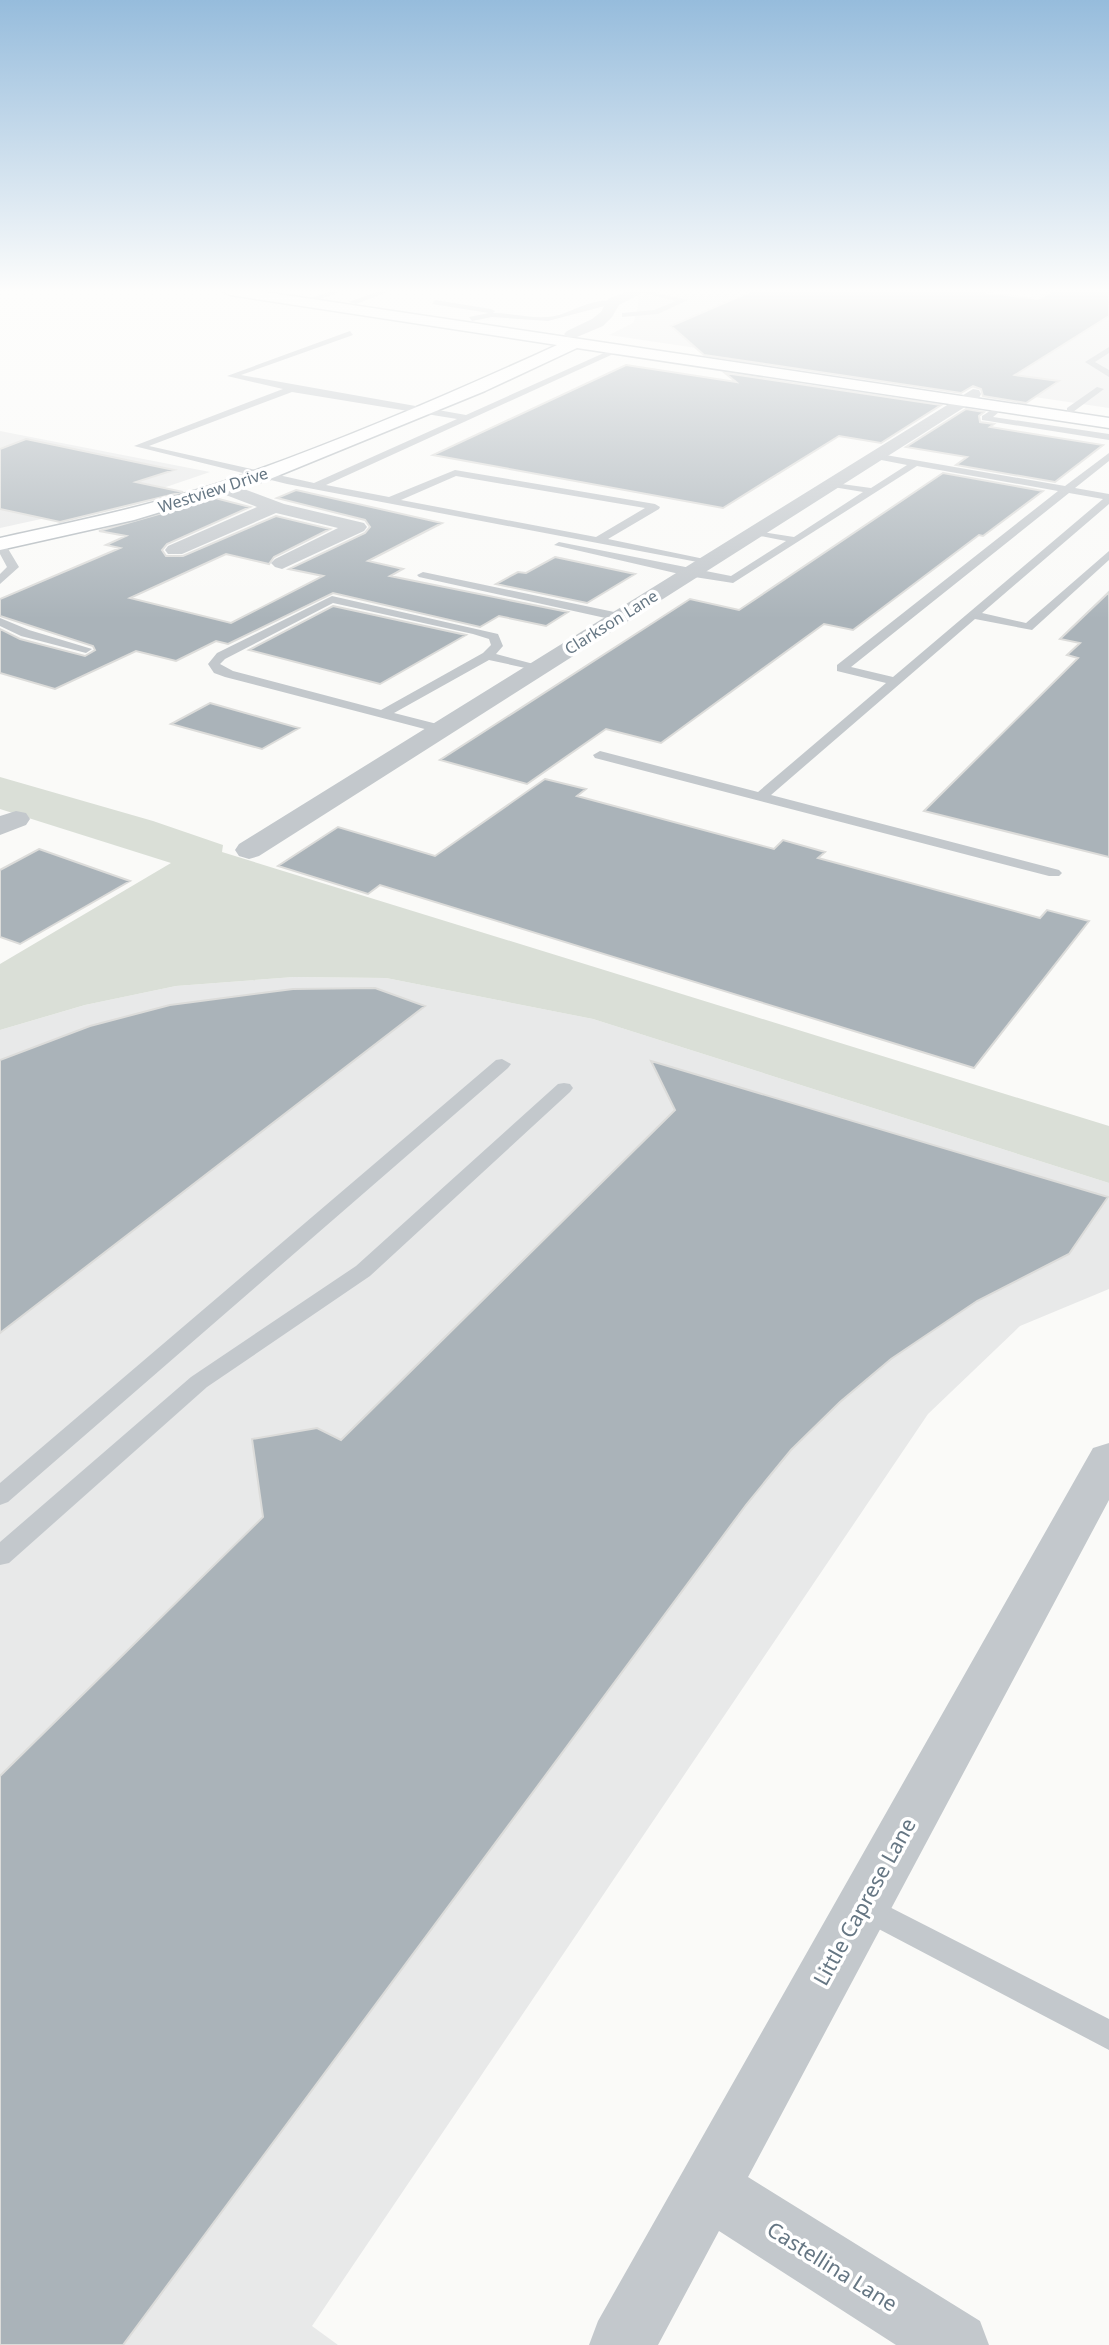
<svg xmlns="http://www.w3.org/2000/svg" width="1109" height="2345" font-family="'Noto Sans',sans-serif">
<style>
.built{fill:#e8e9e9}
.green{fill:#dadfd7}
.building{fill:#aab3b9;stroke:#dcdcda;stroke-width:2}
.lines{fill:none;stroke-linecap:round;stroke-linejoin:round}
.secondary-casing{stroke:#b3babf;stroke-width:3}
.lane{fill:#c3c8cc;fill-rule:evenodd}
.street{fill:#c3c8cc;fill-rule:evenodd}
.secondary{fill:#fff;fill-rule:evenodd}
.labels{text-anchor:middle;stroke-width:7;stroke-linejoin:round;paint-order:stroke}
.far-street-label{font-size:16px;fill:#657683;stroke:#fff}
.near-street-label{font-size:21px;fill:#657683;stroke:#fff}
</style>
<rect width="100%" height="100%" fill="#fafaf8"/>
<path class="built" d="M651,291H830L703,349L609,335L633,323L637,312L639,295Z
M1042,291H1109V408L891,376Z
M0,431L210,472L128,500L0,528Z
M294,977L386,978L593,1019L1109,1183V1289L1020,1326L928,1414L312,2326L338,2345H0V1030L85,1005L176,986Z"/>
<path class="green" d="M0,777L153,821L223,845L222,852L1109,1126V1183L593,1019L386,978L294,977L176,986L85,1005L0,1030V964L171,863L0,809Z"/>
<path class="building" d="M752,291H974L1038,299L1053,291H1109V316L1015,375L1059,381L1026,403L983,396L981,389L973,386L961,393L704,355L671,326Z
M626,365L736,382L725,373L941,405L881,443L839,436L723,508L433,455Z
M966,409L984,412L979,416L980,422L994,424L990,427L1103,445L1055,482L956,465L967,457L906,447Z
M26,439L174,470L136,482L183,492L60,522L0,509V449Z
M943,473L1043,491L983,536L979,535L853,630L824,624L661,743L606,729L527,784L440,760L690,599L739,610Z
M296,490L442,523L368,561L403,569L390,576L568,612L546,626L499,616L480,627L333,593L228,644L216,641L176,661L136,651L55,689L0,673V629L20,639L85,656L95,650L93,646L0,616V599L120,548L106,545L126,536L99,531L215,498L250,507L167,544L162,550L166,556H183L276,516L330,529L274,557L269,564L226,554L130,598L231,623L323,576L289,569L365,533L370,527L365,520L277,498Z
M555,557L635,574L587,603L496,584L518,572L526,573Z
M1109,592V857L924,811L1078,658L1067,655L1080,643L1060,639Z
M333,606L466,635L380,684L249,650Z
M210,703L299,728L262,749L171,724Z
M545,779L586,789L577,796L774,849L783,840L825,852L818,858L1040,918L1047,910L1089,921L974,1068L380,885L368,894L278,866L338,827L435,856Z
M39,849L130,881L20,944L0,937V870Z
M375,988L425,1006L0,1333V1060L90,1026L170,1005L293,989Z
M651,1061L1108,1197L1069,1254L977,1301L891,1359L840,1402L791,1450L746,1505L123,2345H0V1776L263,1517L252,1439L317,1428L341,1440L675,1110Z"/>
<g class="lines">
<defs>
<path id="secondary" d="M223,291H258L1109,418V428L577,348L485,391L270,479L134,520L0,550V538C86,519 174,501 257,470C359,433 459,390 557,345L230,295Z"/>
</defs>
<use href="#secondary" class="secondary-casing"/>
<path class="lane" d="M331,291H342L307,304L300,302Z
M379,291H390L356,304L349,302Z
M634,291H648L688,300L658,314L622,317V313L654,310L676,301Z
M435,300L491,309L495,311L493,313C515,313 537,321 559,315C575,310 599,295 616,303L548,321L492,317L472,321L469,317L489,313L432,304Z
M350,331L353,335L241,375L466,415L615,348L622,350L326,485L389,497L455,470L655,504L660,507L659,509L608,539L714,561L708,564L287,484L134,446L283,389L227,376ZM292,392L457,419L314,483L149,446ZM456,476L645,508L596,537L401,500Z
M1109,347V353L1095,362L1109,370V377L1085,362Z
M1097,387L1104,389L1073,412H1067V408Z
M1001,404L1005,407L993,417L1109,434V440L982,420V416Z
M874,453L1065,486L1109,453V461L1075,488L1109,494V504L982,613L1026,623L1109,551V560L1032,630L975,619L771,795L1059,870L1062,873L1059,876H1049L595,758L593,755L600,751L758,792L886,683L837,671V665L1058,491L917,466L733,583L688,576L554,545L559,542L731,576L786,541L750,534V530L794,537L863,492L827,486V482L871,488L907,465L871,458L869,456ZM1069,493L1103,499L893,677L851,667Z
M0,541L4,542L19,567L0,584V574L7,567L0,554Z
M423,572L619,613L625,617L619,621L419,577L417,575Z
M332,596L498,634L503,646L496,654L545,667L539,671L489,660L394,713L445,726V732L440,733L225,677L214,673L208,664L217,653ZM333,603L473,634L489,639L491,645L483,653L381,710L233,671L220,664L225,659Z
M0,618L29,630L92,649L86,653L21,636L0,626Z
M502,1059L511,1064L508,1068L8,1502L0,1505V1483L496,1060Z
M564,1083L570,1084L573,1088L570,1092L370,1276L207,1387L9,1563L0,1565V1542L191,1377L356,1266L558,1084Z
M864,1894L1109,2019V2050L854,1916L849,1907L854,1898Z"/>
<path class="street" d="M627,291H646L619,305L612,317L603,326L577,337H567L564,334L567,331L592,319L601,312L608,299Z
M973,389L979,390L981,394L979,398L259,856L249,859L239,856L235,850L239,844Z
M225,482L284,504L364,523L367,527L364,531L282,569L275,567L271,563L275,559L338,528L276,513L182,554H168L165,550L168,546L257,507L218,492L215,488Z
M16,811L26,813L30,819L26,825L0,835V816Z
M1109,1443V1500L748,2177L980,2321L989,2345H896L719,2231L658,2345H589L598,2321L1093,1448Z"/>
<use href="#secondary" class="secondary"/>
</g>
<linearGradient id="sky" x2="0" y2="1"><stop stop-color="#96bcdc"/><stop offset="0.47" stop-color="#fdfdfc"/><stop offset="1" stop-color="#fdfdfc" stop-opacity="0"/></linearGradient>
<rect width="1109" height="619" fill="url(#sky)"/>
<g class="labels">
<g class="far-street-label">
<text transform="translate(213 490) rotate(-18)" y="6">Westview Drive</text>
<text transform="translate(611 622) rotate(-32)" y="6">Clarkson Lane</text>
</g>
<g class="near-street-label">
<text transform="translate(865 1902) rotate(-61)" y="7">Little Caprese Lane</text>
<text transform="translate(832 2267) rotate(32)" y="7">Castellina Lane</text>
</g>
</g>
</svg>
